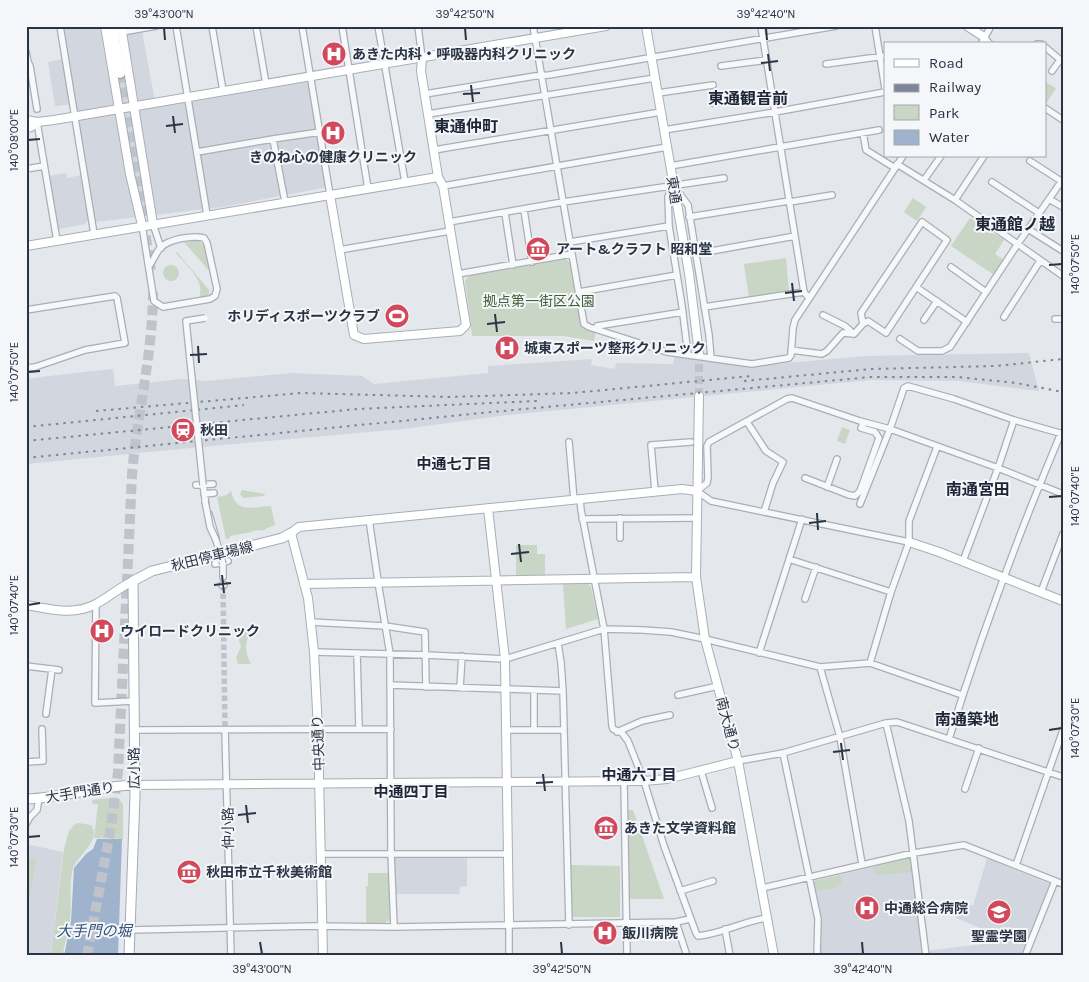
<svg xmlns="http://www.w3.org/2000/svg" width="1089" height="982" font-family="Karla,'Noto Sans JP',sans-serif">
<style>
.built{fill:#d2d6de}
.green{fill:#c9d6c5}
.water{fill:#9fb4cc}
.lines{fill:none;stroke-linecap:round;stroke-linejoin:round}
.street-tunnel{stroke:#bfc3cb;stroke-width:5.5;stroke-dasharray:5.5 3;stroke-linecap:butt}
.secondary-tunnel{stroke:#bfc3cb;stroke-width:8;stroke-dasharray:8 4;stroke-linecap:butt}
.highway-tunnel{stroke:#bfc3cb;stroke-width:10;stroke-dasharray:10 5;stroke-linecap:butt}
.street-casing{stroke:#a9aeb7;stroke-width:8}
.secondary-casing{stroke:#a9aeb7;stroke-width:10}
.primary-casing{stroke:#a3abb8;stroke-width:11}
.highway-casing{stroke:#8b94a3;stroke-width:12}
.street{stroke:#f7f8fa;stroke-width:5.5}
.secondary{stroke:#fff;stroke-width:8}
.primary{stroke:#fff;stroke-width:9}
.highway{stroke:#fff;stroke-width:10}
.rail{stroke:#7d8696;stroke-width:2;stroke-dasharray:2.5 5;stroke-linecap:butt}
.street-bridge-casing{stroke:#a9aeb7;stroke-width:8;stroke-linecap:butt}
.street-bridge{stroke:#f7f8fa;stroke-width:5.5}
.ticks{fill:none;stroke:#2b3445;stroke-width:2}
.labels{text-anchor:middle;stroke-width:4;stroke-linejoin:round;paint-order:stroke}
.poi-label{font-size:14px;font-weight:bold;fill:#2b3445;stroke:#f4f6f9;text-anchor:start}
.street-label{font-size:14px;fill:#2b3445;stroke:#f4f6f9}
.park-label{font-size:14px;fill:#3f6138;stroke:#f4f6f9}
.neighbourhood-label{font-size:15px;font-weight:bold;fill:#1d2536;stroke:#f4f6f9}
.water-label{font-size:15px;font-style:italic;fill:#34527a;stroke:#f4f6f9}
.quarter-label{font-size:16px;font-weight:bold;fill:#1d2536;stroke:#f4f6f9}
.neatline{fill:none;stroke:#2b3445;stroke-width:2}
.ticks-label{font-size:12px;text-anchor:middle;fill:#2b3445}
</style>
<rect width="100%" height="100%" fill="#e4e7ec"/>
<path class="built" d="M58,26H141L155,101L309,75L328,187L223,207L96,222L75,104L55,106L48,62L63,59Z
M66,173L67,178L81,175L88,220L85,224L59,229L57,228L49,176Z
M1029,353L1039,391L959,381L870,380L508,415L403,429L222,445L26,464V379L49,376L113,369L115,386L183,379L206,381L291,373L362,376L374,384L488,373V366L592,359L591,365L615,369L616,363L673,364L675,356L754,366L865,356Z
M26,844L63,852L51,956H26Z
M395,856L467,857V886L460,887L459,894H395Z
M911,858L923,956H820V936L814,881Z
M987,858L1050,884L1022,956H926L925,951L984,944L985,930L956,918L962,903L973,906Z"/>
<path class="green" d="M1045,82L1056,88L1046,104H1045Z
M913,198L926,207L917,221L904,212Z
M970,218L1004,240L995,254L1004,260L994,275L951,246Z
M197,240C209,246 208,260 210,272L184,242Z
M177,252L209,290V294L207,296L199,298C206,281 186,265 176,253Z
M786,258L789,292L749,298L744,264Z
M566,259L570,263L581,325L596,331L594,341L563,336H472L465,281L469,276Z
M163 273a8 8 0 1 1 16 0a8 8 0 1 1-16 0Z
M842,427L850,430L845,444L837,441Z
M242,490L265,494L264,496L243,498L240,494Z
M231,491C236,514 253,507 271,506L275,525L265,529V530L252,531V532L230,536V538L226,539L217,497L227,495Z
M516,545H537V554H545V576H516Z
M587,583L591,587L598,619L566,629L563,584Z
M238,632H249L250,634C244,644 245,653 251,664H238L236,658L241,646L237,635Z
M117,797L123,804V839L94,838L98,804H93L92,800Z
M625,810H633L664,899H627Z
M78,823L91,825C102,839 79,855 74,866C68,882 72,903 70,921C68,933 64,944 63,956H51L64,849L69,831L74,825Z
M26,857L36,860L30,895L26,893Z
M911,858L912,872L879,875L875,874L873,867Z
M571,865L620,866V917H571Z
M368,873H389L390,920L385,923L366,924V886H368Z
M841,875L842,884L835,888L817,891L814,881Z"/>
<path class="water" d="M97,839H122L118,956H64L71,922L74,868L86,854L93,849Z"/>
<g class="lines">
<path class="street-tunnel" d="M223,585L225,730"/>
<path class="secondary-tunnel" d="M699,396V354"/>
<path class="highway-tunnel" d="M120,73L151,270
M87,956L111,827L118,772L132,475C137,414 153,353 153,292"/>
<defs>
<path id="street" d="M60,26L94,234
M176,26L207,215
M212,26L223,91
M256,26L266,84
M302,26L330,195
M342,26L368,189
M378,26L405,182
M418,26L422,58
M533,26L584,324L589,327L667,352L752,364L789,358L791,355L793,328L795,320L903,156
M761,26L804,292L809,298
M875,26L885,88
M122,32L156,26
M984,37L990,44
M981,44L991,26
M1037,44H1041
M1045,47L1063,62
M26,52L28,62L26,63
M28,62L30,66L37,109
M826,64L885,56
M721,66L767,60
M1052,71L1060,60
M658,93L713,85
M425,94L535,76L549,75L836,26
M712,103L772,95
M1045,108L1063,120
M428,114L655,78
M37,122L57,241
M664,130L775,112L885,92
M863,133L866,150L895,168
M273,139L320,132
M434,150L661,112
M197,152L273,139L285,202
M1030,161L1061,181
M897,164L955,200L1063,276
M670,166L879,130
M26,169L44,166
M924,180L941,156
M992,182L1039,213
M673,184L668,197L669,226L682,306L688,355
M443,186L667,147
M674,186L688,205L709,335L711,358
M1049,199L1063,207
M955,200L984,156
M790,202L832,195
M524,210L532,262
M505,213L513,265
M689,217L789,201
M449,222L563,202L724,178
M153,224L161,248
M142,225L154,301L163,307L210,299L215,296L217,289L207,243L204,238C192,235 169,239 160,248C156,253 153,261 149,266
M1028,229L1063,251
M570,242L669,226
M339,250L450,231
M695,254L795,236
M951,267L986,292
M458,274L572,254
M916,287L967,322
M579,292L677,275
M704,307L804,292
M26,310L115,296L117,298L125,343L85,350L35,367L26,368
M823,315L845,326L854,334
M1004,317L1040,261
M1055,319H1063
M924,320L937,301
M596,329L597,326L683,312
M900,339L918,351H942L950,347L1017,245L1063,179
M791,350L822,354L827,351L843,333L854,334L863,324L861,313L922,222L947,240L886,333L868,321L863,324
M747,422L766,451L783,462L773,483L764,512
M569,442L574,500
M805,478L849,495L855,496L860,491L879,438L875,432L861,428L864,422
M196,485L213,484
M203,485L206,505
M827,487L837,459
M655,491L651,445L691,442
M204,494L214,493
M580,499L581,510L604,629L612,726L613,729L622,733L628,741L644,781L664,846L696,933L698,936C722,934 743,921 767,918
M860,504L890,429L904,388L908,386L954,399L1014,420L1063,434
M209,514L216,538
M620,518V538
M369,519L379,588L390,654L391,853L394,927
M582,519L697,518
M909,542L711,501L697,491L707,483L708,478L707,446L709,442L787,399L792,398L860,421L890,429L998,468L1063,494
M789,559L891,592
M963,561L998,468L1014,420
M215,564L228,561
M223,577V564
M222,585H224
M1041,592L1063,534
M805,599L816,567
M96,603L95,703L133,701
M310,622L385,626L425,632L426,687
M558,643L561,663L563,691L569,925
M314,652L427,655L505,659L604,629L643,630L671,632L705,639L820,667L870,663L962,695
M357,653L359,729
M759,653L802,519
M870,663L891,592L909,542V521L937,447
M26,666L59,670
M820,667L840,737L862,864
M390,685L563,691
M460,688L462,656
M534,691V730
M678,695L718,686
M46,714L52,669
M886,723L909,821L926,956
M134,730L391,729
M225,730L231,956
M506,730H564
M617,732L642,721L670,715
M949,739C981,635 1019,533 1061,433
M783,753L818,919L817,956
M738,761L783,753L886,723L897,722L1063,777
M26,762L43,761L42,729
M701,771L712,808
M624,782L627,956
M965,789L979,748
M26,824L30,817L37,810L39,798
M320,854H507
M1016,865L1063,730
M762,888L914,853L964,845L1063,884
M680,891L713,881
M676,922L687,956
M725,929L730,956
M130,930L314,926L394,927L676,922L690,919
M509,956V924
M1025,956L1055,881"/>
<path id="secondary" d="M105,26L130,174L142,225
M121,26L153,224
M646,26L689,273L699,354
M967,26L984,37
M26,120L37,122L54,120L606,26
M26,128L31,127L37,122
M330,195L354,335L364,339L460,331L466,325L443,186L438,177L421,71L422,58
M26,246L438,177
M699,396L696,577L705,639L738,761L774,956
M488,508L505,659L509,924
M909,542L939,552L1063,601
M304,584L696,577
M26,605C50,609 73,616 96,604C109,597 120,587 133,581
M134,785L644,781L667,779L738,761
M323,956L318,730L314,652L308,598L291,533L299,527L682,489L697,491"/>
<path id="primary" d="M26,799C63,798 98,786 134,785
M129,956L135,796L133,581L152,571L282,538L291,533"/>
<path id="highway" d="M112,26L120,73"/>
</defs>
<use href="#street" class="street-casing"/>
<use href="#secondary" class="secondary-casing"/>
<use href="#primary" class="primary-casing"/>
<use href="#highway" class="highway-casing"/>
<use href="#street" class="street"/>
<use href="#secondary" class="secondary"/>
<use href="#primary" class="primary"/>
<use href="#highway" class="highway"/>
<path class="rail" d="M744,381L871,369L996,366L1063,359
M96,411L301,393L451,397L573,393L751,376
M26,427L244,405
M26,441L357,409L537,401
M26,458L492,412L871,377H957L1016,383L1063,392"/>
<defs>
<path id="street-bridge" d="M203,485L186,321L205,318
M205,501L210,527L216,540L223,564"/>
</defs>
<use href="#street-bridge" class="street-bridge-casing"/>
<use href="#street-bridge" class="street-bridge"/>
</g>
<path class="ticks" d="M164,28L165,40M465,28L466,40M766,28L767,40M768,54L770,71M761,63L778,61M471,85L473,102M463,94L480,93M173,116L175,133M166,126L183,124M28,140L40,139M1049,265L1062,264M792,283L794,301M785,293L802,291M495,314L497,332M487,324L505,322M198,346L199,363M190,355L207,354M28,372L40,371M1049,497L1062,496M817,513L818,530M809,523L826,521M519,544L521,562M511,554L529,552M222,575L224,593M214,585L231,583M28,605L40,603M1049,730L1062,728M841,743L843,760M833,752L850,750M543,774L545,791M536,783L553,782M246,805L248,823M238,815L256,813M28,837L40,836M260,942L262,954M561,942L562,954M862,942L863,954"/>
<defs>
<symbol id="hospital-disc" viewBox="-11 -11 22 22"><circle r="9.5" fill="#d1495b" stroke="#f4f6f9"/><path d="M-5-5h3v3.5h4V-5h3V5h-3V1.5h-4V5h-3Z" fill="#fff"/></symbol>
<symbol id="museum-disc" viewBox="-11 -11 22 22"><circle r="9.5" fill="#d1495b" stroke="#f4f6f9"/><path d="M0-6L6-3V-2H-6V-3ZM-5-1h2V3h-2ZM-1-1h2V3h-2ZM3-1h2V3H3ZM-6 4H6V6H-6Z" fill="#fff"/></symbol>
<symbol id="stadium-disc" viewBox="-11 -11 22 22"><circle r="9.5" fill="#d1495b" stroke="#f4f6f9"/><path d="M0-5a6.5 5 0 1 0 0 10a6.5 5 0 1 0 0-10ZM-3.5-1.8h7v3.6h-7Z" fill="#fff"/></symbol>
<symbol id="station-disc" viewBox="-11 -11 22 22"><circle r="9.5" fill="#d1495b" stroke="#f4f6f9"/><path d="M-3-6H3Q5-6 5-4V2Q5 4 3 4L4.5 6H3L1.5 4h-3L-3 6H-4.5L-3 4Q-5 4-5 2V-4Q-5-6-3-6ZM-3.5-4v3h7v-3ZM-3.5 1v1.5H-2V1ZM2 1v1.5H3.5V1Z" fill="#fff"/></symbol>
<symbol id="school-disc" viewBox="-11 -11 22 22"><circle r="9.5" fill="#d1495b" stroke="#f4f6f9"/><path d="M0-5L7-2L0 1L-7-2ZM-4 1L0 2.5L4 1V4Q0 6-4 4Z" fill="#fff"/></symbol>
</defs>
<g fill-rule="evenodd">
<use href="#hospital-disc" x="320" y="40" width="28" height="28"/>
<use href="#hospital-disc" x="319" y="119" width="28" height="28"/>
<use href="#museum-disc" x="524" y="235" width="28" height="28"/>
<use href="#stadium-disc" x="383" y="302" width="28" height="28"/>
<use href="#hospital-disc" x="493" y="334" width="28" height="28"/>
<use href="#station-disc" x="169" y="416" width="28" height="28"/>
<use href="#hospital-disc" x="88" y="617" width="28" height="28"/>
<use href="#museum-disc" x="592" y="814" width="28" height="28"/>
<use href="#museum-disc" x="175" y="858" width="28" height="28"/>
<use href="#hospital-disc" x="853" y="894" width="28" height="28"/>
<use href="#school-disc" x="985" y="898" width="28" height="28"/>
<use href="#hospital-disc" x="591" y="919" width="28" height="28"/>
</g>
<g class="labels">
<g class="poi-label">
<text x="352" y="59">あきた内科・呼吸器内科クリニック</text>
<text x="333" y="162" text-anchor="middle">きのね心の健康クリニック</text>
<text x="556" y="254">アート&amp;クラフト 昭和堂</text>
<text x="380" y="321" text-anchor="end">ホリディスポーツクラブ</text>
<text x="524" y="353">城東スポーツ整形クリニック</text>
<text x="200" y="435">秋田</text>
<text x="120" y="636">ウイロードクリニック</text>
<text x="624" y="833">あきた文学資料館</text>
<text x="206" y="877">秋田市立千秋美術館</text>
<text x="884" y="913">中通総合病院</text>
<text x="622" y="938">飯川病院</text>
<text x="999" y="941" text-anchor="middle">聖霊学園</text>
</g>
<g class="street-label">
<text transform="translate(674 190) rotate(80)" y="5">東通</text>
<text transform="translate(212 556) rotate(-14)" y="5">秋田停車場線</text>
<text transform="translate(728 724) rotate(75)" y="5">南大通り</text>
<text transform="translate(318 743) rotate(-92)" y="5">中央通り</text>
<text transform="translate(134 768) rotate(-91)" y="5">広小路</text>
<text transform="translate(80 792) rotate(-9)" y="5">大手門通り</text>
<text transform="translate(228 828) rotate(-91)" y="5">仲小路</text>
</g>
<g class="park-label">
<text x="539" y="306">拠点第一街区公園</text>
</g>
<g class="neighbourhood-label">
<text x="454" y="469">中通七丁目</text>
<text x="639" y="780">中通六丁目</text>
<text x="411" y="797">中通四丁目</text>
</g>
<g class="water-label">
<text x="94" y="936">大手門の堀</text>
</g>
<g class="quarter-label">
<text x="748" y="104">東通観音前</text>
<text x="466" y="132">東通仲町</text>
<text x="1015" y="230">東通館ノ越</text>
<text x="978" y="495">南通宮田</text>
<text x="967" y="725">南通築地</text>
</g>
</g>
<rect width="1089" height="982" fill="none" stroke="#f4f6f9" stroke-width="55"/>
<rect x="884" y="42" width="162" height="115" fill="#f4f6f9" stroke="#a4a8b1"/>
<rect x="894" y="59" width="25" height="8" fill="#ffffff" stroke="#a4a8b1"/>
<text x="929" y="68" font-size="15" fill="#2b3445">Road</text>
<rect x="894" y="84" width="25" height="8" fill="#7d8696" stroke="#a4a8b1"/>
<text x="929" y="92" font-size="15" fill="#2b3445">Railway</text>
<rect x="894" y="105" width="25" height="15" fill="#c9d6c5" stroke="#a4a8b1"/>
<text x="929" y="118" font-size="15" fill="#2b3445">Park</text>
<rect x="894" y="130" width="25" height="15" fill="#9fb4cc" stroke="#a4a8b1"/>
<text x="929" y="142" font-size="15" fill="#2b3445">Water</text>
<rect x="28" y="28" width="1034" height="926" class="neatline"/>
<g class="ticks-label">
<text x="164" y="18">39°43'00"N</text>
<text x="465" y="18">39°42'50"N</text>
<text x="766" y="18">39°42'40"N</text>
<text transform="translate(14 140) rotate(-90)" y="4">140°08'00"E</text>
<text transform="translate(1075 264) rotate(-90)" y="4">140°07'50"E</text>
<text transform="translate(14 372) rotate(-90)" y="4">140°07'50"E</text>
<text transform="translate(1075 496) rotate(-90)" y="4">140°07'40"E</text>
<text transform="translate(14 605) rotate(-90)" y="4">140°07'40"E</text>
<text transform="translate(1075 728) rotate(-90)" y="4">140°07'30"E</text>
<text transform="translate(14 837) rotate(-90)" y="4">140°07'30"E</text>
<text x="262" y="973">39°43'00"N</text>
<text x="562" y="973">39°42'50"N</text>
<text x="863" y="973">39°42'40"N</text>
</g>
</svg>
